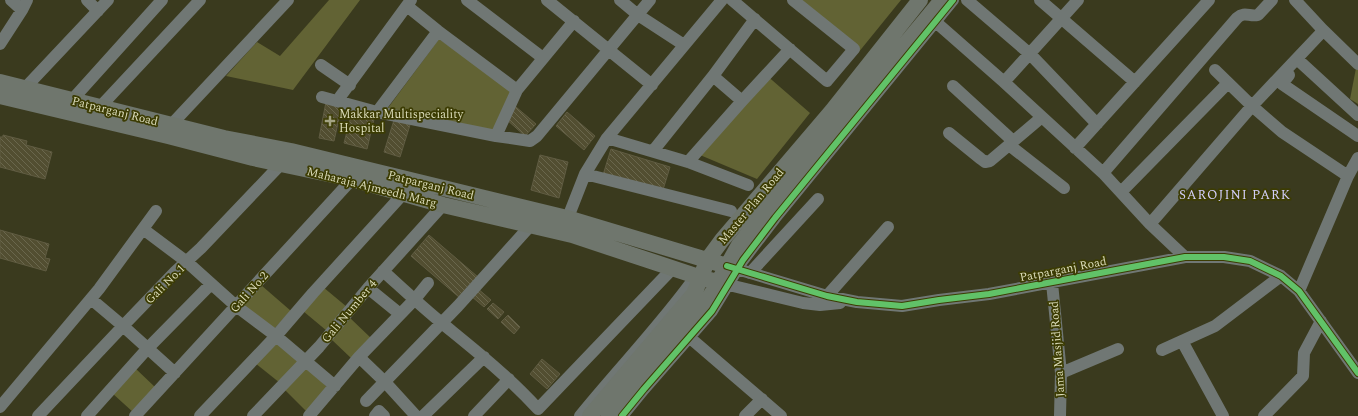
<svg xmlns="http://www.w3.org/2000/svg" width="1358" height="416" font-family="Spectral,serif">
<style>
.green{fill:#626334}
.building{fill:url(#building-back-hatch);stroke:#605c42}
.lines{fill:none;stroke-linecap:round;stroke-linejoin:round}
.minor{stroke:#707774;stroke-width:12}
.major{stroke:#6f766d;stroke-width:16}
.cycleway-casing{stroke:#3c3c03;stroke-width:8}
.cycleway{stroke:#61c268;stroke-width:6}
.poi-dot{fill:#a3a383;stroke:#3c3c03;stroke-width:1.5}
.labels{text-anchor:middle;stroke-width:3.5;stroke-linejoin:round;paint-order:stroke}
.street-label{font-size:12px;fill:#dbdcba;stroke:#3c3c03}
.poi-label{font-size:12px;fill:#dbdcba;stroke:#3c3c03;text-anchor:start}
.neighbourhood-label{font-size:13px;letter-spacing:1px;fill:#d2cefa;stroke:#3c3c03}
</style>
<defs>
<pattern id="building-back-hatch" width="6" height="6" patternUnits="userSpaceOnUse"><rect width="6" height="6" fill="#524e31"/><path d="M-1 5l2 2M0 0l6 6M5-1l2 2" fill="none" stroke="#6a674d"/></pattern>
</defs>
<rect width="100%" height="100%" fill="#3a3a1e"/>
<path class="green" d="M329,0H360L293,90L226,76L257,42L280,56Z
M793,0H901L858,53Z
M439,39L514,91L492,138L385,112Z
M1358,58V104L1350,99Z
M765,74L810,113L757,179L700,155Z
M261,285L291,311L272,331L244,305Z
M323,287L347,307L327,331L303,311Z
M349,317L372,339L352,359L331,339Z
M278,339L302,362L280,383L255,363Z
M307,367L328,388L307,412L285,390Z
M135,368L156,388L134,413L112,393Z"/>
<path class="building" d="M326,102L342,105L334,141L319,138Z
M516,107L536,124L525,136L506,119Z
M353,109L375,115L367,149L344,143Z
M567,112L595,136L584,150L556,126Z
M394,120L410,125L400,157L384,152Z
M3,135L27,141L26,145L52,152L45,179L0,167V137H3Z
M611,149L670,167L662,193L603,175Z
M540,155L568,162L559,198L531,190Z
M0,230L49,244L45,258L50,259L46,271L0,258Z
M429,235L478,277L460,298L411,256Z
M477,288L491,300L484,307L471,296Z
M493,303L504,312L498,319L487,309Z
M508,315L520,327L514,334L501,322Z
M542,359L560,374L547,389L530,374Z"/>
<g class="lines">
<path class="minor" d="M11,0L22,10
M87,0L98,11
M467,0L543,58
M547,0L652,85
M620,0L638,15L684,45
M732,0L827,81L854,49L793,0
M967,0L1030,54L1097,124
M1040,0L1135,82
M407,6L438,31L517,90
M930,17L1004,82L1103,173L1150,224L1185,257
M1322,29L1358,64
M0,44L22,10L27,0
M1297,59L1358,115
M321,65L350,85
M1215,70L1252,106L1282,132L1348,176
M1287,73L1289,75L1282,84L1358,136
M713,76L742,101
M1004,82L1078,0
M953,86L1013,141
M25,88L108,0
M322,97L377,112L496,136L530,141L537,136L650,0
M72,100L162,0
M337,101L411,0
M100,107L200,0
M377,112L438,31
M171,125L288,0
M949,133L981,159L985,162L990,161L1042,117
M496,136L517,90L574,21
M607,138L688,162L748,185
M1009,145L1064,188
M1075,148L1209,0
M653,151L713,76L755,19
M688,162L742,101L790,49
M1103,173L1237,18C1245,11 1249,17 1258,15L1272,0
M585,174L731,211
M1121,192L1228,83
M1150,224L1252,106L1321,33L1322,29L1295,0
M565,225L585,174L607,138L722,0
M143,229L187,262L236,306L276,336L335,386
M727,266L827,296L857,302L902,306L939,300L989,294L1185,257H1224L1250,261L1281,276L1299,291L1358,373
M383,271C403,289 422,307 443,324C476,351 509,377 538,409L673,268
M750,273L818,199
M721,283L803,303L820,305L840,303
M1052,283L1061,373L1060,416
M368,288L400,314
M1299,291L1348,176L1358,158
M827,296L888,227
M91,299L123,326L175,373
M689,337L781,416
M1182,341L1223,416
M1162,350L1215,326L1281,276
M359,357L385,382L416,416
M1061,373L1118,349
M366,401L458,306L531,225
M0,407L99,289L156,211
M38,416L123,326L175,272L201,248L281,164L285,158
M87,416L147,349L211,284
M135,416L356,175
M200,416L276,336L313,293L403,194
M253,416L319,347L368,288L443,205
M309,416L359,357L415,299L428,283
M375,416L379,411L384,416
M423,416L484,357
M474,416L509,379
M580,416C618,369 661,325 696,276
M622,416L644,389L712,311L743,260L775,218L953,0
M745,416L762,399
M1264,416L1303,376L1304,353L1321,321"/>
<path class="major" d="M0,82L224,138L291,151L567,218L727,266
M0,96L168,136L253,158L352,179L443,205L572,235L702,278L718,282
M590,416L694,294L708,259L722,240L832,111L920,0
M609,416L707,302L739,245L942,0"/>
<defs>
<path id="cycleway" d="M727,266L827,296L857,302L902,306L939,300L989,294L1185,257H1224L1250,261L1281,276L1299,291L1358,373
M622,416L644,389L712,311L743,260L775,218L953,0"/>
</defs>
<use href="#cycleway" class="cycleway-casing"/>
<use href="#cycleway" class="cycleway"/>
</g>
<path class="poi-dot" d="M328 115h4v4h4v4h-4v4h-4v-4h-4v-4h4z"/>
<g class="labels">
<g class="street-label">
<text transform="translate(115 111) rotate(14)" y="4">Patparganj Road</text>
<text transform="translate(431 185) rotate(14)" y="4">Patparganj Road</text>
<text transform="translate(372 187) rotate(14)" y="4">Maharaja Ajmeedh Marg</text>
<text transform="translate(751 206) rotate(-50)" y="4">Master Plan Road</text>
<text transform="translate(1063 269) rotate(-11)" y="4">Patparganj Road</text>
<text transform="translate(165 284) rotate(-45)" y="4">Gali No.1</text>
<text transform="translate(249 292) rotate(-48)" y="4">Gali No.2</text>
<text transform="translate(349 311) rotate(-50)" y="4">Gali Number 4</text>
<text transform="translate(1057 349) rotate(-94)" y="4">Jama Masjid Road</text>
</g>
<g class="poi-label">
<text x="339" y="118">Makkar Multispeciality<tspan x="339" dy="14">Hospital</tspan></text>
</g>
<g class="neighbourhood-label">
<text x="1235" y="199">SAROJINI PARK</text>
</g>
</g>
</svg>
